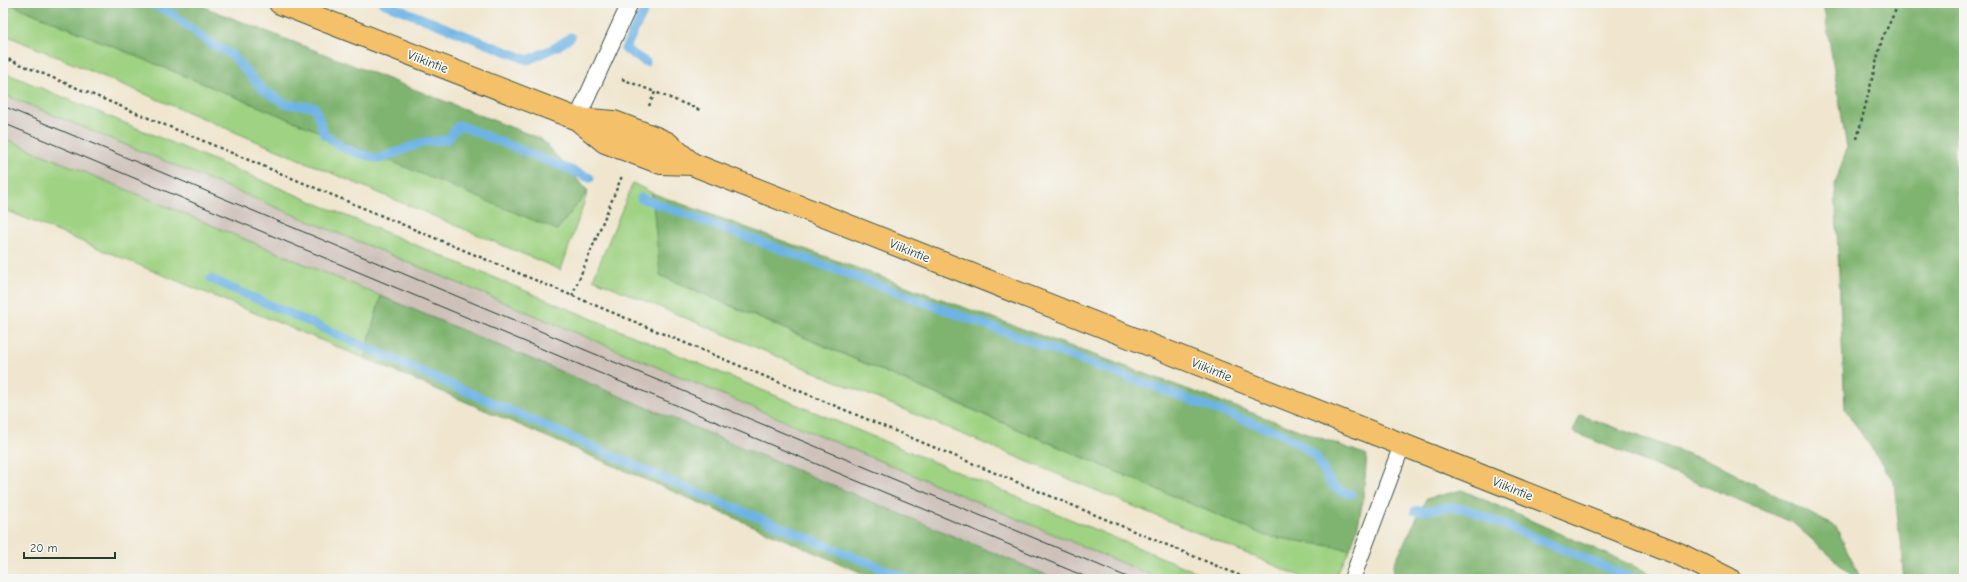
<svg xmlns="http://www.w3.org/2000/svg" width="1967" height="582" font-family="'Comic Neue',sans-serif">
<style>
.industrial{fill:#cec1b9}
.green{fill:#9fd282;stroke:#5f885b}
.forest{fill:#7fb470;stroke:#4f7852}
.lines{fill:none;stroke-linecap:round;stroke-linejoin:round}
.stream{stroke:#6db4e5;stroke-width:9}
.lane-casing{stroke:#3e564b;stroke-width:18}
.primary-casing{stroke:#3e564b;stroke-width:24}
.path{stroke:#3e564b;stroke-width:2.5;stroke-dasharray:3 3;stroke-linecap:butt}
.lane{stroke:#fff;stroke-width:16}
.primary{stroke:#f4c16a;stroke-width:22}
.tram{stroke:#1f3d34;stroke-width:1}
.labels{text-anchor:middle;stroke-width:3.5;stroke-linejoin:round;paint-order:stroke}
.street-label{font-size:13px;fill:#1f3d34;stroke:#f6f6f2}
</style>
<rect width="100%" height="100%" fill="#f6f6f2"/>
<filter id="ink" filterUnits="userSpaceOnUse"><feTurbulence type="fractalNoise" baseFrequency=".025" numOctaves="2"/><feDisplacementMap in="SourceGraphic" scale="8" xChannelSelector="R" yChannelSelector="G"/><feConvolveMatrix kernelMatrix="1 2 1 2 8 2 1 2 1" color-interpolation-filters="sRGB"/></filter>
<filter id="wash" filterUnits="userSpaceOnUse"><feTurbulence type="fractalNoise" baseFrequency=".012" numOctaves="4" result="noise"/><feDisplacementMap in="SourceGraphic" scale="16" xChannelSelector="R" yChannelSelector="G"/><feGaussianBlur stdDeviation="0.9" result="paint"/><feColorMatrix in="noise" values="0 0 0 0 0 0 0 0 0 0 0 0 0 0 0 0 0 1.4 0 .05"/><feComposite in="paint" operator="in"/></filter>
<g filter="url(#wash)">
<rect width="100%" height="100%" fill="#f0e6cf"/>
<path class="industrial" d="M3,94L465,286L1160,579H1056L3,138Z"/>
<path class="green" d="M3,3H8L557,229L588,191L561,270L3,34Z
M3,72L1213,579H1160L465,286L3,94Z
M3,138L381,296L364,358L3,209Z
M633,183L652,193L661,276L1266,536L1350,549L1334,579H1307L593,279Z"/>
<path class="forest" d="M8,3H194L541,139L588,191L557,230Z
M1823,3H1964V116C1961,122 1957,128 1956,133C1952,161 1957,210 1964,236V579H1904L1894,482L1845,409L1835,184L1847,148Z
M652,193L1367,455C1364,487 1363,519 1350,549L1266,536L660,275Z
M381,296L1056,579H876L364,358Z
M1580,415L1716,464L1836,527L1861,579H1857L1792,522L1573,432Z
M1462,490L1636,567L1663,579H1395L1393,566L1426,499Z"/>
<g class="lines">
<path class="stream" d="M147,3L168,11L210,43L232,55L263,90L286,104L315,107L324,134L347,150L379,159L423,142L447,140L459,125L590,178
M383,3L528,60L558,46L571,37
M646,62L625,49L648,3
M641,198L1285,435C1294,442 1309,449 1316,457C1328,473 1325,489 1351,494
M211,279L691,490L908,579
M1415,511L1432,510L1447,507L1466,509L1634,579"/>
</g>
</g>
<g filter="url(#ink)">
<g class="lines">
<defs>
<path id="lane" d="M577,119L630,3
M1352,579L1402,445"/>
<path id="primary" d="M280,3L577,119L614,122L656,138L667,143L692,164L1679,554L1729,579
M577,119L605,142L661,163L692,164"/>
</defs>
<use href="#lane" class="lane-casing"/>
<use href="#primary" class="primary-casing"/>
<path class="path" d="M3,57L1248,579
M622,79L655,92
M649,106L655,92L700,110
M1857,139L1882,39L1899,3
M572,296L622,176"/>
<use href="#lane" class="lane"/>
<use href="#primary" class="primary"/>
<path class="tram" d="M3,106L1132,579
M3,123L1091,579"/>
</g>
</g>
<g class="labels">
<g class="street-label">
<text transform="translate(428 61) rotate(21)" y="5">Viikintie</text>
<text transform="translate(910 250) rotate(22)" y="5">Viikintie</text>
<text transform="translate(1212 369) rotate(22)" y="5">Viikintie</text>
<text transform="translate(1513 488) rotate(22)" y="5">Viikintie</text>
</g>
</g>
<rect width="1967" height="582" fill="none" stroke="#f6f6f2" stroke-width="16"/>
<path d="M24 552v6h91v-6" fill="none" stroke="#1f3d34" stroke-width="2"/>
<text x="30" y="552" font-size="12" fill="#1f3d34" stroke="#f6f6f2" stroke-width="3" paint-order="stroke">20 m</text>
</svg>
